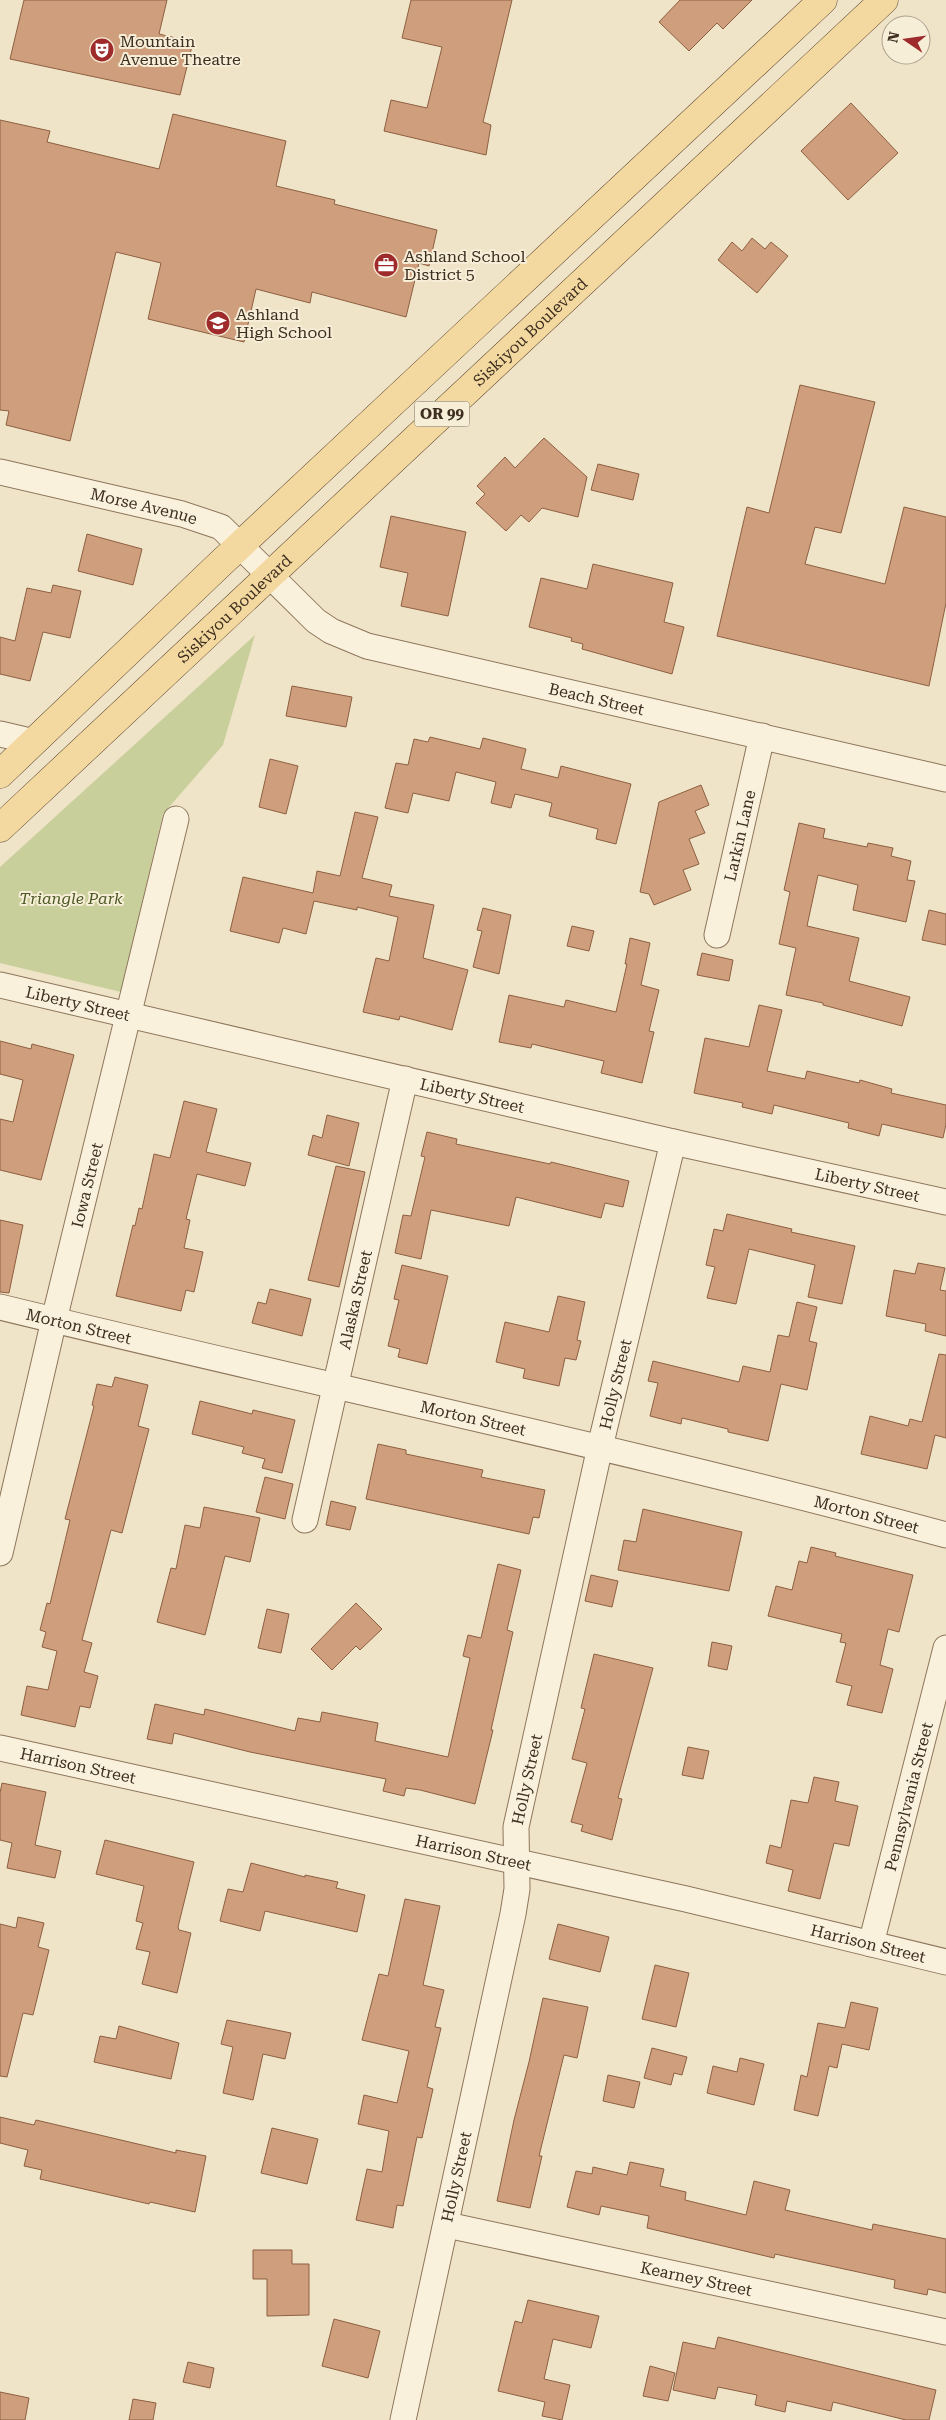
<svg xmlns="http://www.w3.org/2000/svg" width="946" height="2420" font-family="'Roboto Serif',serif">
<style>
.green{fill:#c9cf9b}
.building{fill:#cf9f7d;stroke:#8d5f41}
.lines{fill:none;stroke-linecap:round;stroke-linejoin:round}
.minor-casing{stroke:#8d765c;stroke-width:27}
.primary-casing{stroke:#5b4430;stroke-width:29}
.minor{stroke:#faf1dc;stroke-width:25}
.primary{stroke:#f3d9a0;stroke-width:28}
.labels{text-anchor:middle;stroke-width:4;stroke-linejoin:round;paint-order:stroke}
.shield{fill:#f7eed8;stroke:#756857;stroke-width:1}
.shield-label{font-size:15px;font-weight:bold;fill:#3d2e20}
.poi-label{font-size:16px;fill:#3d2e20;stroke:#f7eed8;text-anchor:start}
.street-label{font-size:16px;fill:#3d2e20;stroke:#f7eed8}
.park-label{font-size:16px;font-style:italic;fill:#4d5a26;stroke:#f7eed8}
</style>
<rect width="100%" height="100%" fill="#f0e4c8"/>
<path class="green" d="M255,635L223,745L163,814L121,992L0,963V867Z"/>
<path class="building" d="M24,0H167L159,34L193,42L180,95L10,59Z
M411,0H512L483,122L491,125L486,155L384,131L391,100L427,108L442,47L402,38Z
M680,0H752L723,29L717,23L689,51L659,22Z
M851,103L898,153L848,200L801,151Z
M173,114L286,141L276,186L335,200L334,204L437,230L429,266L419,263L406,317L312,292L310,303L256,289L244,342L148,319L161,263L116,252L70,441L6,425L9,411L0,410V120L50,131L47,142L159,169Z
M752,238L765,249L771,242L788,256L757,293L718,260L732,242L742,251Z
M800,385L875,402L841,533L815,527L805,564L885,584L904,507L946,517V603L929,686L717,636L747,507L769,513Z
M544,438L587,477L578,517L542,508L529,522L521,515L506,531L476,503L485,494L477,486L505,457L515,468Z
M598,464L639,474L633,500L591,490Z
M391,516L466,532L448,616L401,606L408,573L380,567Z
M87,534L142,549L133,585L78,571Z
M593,564L673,583L664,622L684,627L672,674L582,649L583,644L571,641L572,638L529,627L541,578L587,589Z
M53,585L81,591L70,638L43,632L30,681L0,674V637L15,641L27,588L51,593Z
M292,686L352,697L346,727L286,716Z
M430,737L480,749L483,738L526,749L521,769L558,778L561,766L631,784L616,844L596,839L598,829L549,816L552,803L515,794L511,808L491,803L496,782L456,772L449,801L413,793L408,813L385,808L396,763L408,765L414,739L428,742Z
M270,759L298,766L286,814L259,807Z
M701,785L709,805L695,811L705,833L689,839L699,864L683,870L691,890L654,905L649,894L640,892L659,802Z
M355,812L378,817L362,878L392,885L389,896L434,905L423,958L468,970L452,1030L400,1016L399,1020L363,1012L376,958L389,961L398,917L357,907V910L314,901L306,934L283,928L279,943L230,931L243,877L313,893L317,871L340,876Z
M799,823L825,829L823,838L867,847L868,843L893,848L891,856L911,861L907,880L915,881L906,922L853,910L858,885L818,875L807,926L859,938L849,981L910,997L902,1026L823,1005V1003L786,995L796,948L779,944L790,892L784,890Z
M483,908L511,915L499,974L473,967L482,931L477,930Z
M929,910L946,914V945L922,940Z
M572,926L594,931L589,951L567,946Z
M630,938L650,943L641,985L659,990L649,1031L654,1032L642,1083L601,1073L604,1061L532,1044L531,1048L499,1042L509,995L564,1007L566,1000L616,1012L627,964H625Z
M702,953L733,960L729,981L697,975Z
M759,1005L782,1010L767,1071L805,1079L807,1071L859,1083L860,1080L892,1089L891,1093L946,1105V1124L943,1138L882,1124L879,1136L848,1128L849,1123L774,1105L772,1114L742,1107L743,1103L694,1093L705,1038L749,1047Z
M0,1041L31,1049L32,1044L74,1055L41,1180L0,1170V1119L13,1122L23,1080L0,1074Z
M184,1101L217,1109L206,1152L251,1163L245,1186L197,1174L186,1219L190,1220L184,1248L203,1252L194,1292L186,1290L181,1311L116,1296L133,1225L135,1226L139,1208L142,1209L154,1154L170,1158Z
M327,1115L359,1123L349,1166L308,1155L313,1135L322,1138Z
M427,1132L457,1139L456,1144L550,1164L551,1162L629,1181L623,1207L605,1203L601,1218L516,1197L509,1226L431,1210L421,1259L395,1253L403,1215L411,1216L425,1157L421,1156Z
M336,1166L365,1172L339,1287L308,1280Z
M727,1214L792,1229L791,1232L855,1246L842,1304L808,1297L815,1265L749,1249L736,1304L707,1298L715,1267L706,1265L714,1229L723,1231Z
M0,1220L23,1225L9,1293L0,1292Z
M918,1263L945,1268L940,1290L946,1291V1336L925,1331L926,1324L886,1316L894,1270L915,1274Z
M402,1265L448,1276L427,1364L398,1357L400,1349L388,1346L399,1300L394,1299Z
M270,1289L311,1299L302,1336L252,1323L258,1302L266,1304Z
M558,1296L585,1302L577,1340L581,1341L576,1360L565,1358L559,1386L523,1378L525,1369L496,1362L505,1322L549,1332Z
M797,1302L817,1307L809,1341L817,1343L807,1390L781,1384L768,1441L728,1432V1429L682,1418L681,1424L650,1416L658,1383L648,1381L653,1361L739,1382L743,1366L770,1372L778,1335L789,1337Z
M939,1354L946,1355V1438L935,1435L927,1469L861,1454L870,1416L908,1426L910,1419L922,1422Z
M115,1377L148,1385L138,1426L149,1429L122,1533L111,1530L82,1640L92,1643L84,1672L98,1676L90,1708L80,1706L75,1727L21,1715L27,1686L48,1690L57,1651L42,1647L46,1632L40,1630L47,1603L50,1604L70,1520L65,1519L94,1406L92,1405L97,1384L112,1387Z
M200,1401L252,1414L253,1410L295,1420L282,1473L262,1468L265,1459L242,1453L244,1447L192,1434Z
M378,1444L406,1450V1454L483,1470L481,1477L545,1490L539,1518L533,1517L529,1534L366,1499Z
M265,1477L293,1484L285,1519L256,1512Z
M331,1501L356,1507L350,1530L326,1525Z
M204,1507L260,1518L250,1562L225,1556L205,1635L157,1622L171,1568L176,1569L185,1525L200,1528Z
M643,1509L742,1532L729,1591L618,1570L624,1540L636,1542Z
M811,1547L836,1553L835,1556L913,1575L899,1632L888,1629L880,1665L893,1669L882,1713L847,1705L852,1686L836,1682L846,1643L840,1642L842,1634L768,1616L776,1586L792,1590L799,1561L807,1563Z
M498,1564L521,1570L507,1630L513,1632L491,1730H493L475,1804L420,1790L406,1788L404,1796L383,1791L386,1779L250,1752L174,1733L172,1744L147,1739L155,1704L204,1715L205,1709L295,1731L298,1718L320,1722L322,1712L378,1723L375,1741L448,1757L470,1658L463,1656L468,1635L481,1638Z
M591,1575L618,1581L612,1607L585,1601Z
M356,1603L382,1629L360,1650L356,1646L332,1670L311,1649Z
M267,1609L289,1614L281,1653L258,1648Z
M712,1642L732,1646L727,1670L708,1666Z
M594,1654L653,1668L618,1798L622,1799L612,1840L581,1831L583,1825L571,1822L587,1763L572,1759L585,1709L581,1708Z
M688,1747L709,1751L703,1779L682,1775Z
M814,1777L839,1782L835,1801L858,1806L849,1846L834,1843L820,1899L788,1891L793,1870L766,1863L770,1845L781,1848L791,1800L808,1803Z
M2,1783L46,1792L35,1845L61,1851L55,1878L7,1868L12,1843L0,1840V1793Z
M105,1840L194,1862L178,1927L179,1930L191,1933L177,1993L142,1984L150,1952L136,1949L143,1923L136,1921L144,1886L96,1874Z
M251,1863L305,1877V1875L338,1882L336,1888L365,1895L357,1932L265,1911L260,1931L220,1921L228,1889L243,1892Z
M405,1899L440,1906L423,1985L444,1990L435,2027L441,2028L427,2087L433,2089L422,2138L417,2137L403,2206L397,2205L393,2228L356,2220L367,2169L382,2172L389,2131L358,2124L364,2095L397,2103L409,2051L362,2040L379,1974L388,1976Z
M18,1917L44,1923L38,1947L49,1950L33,2015L23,2013L7,2077L0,2076V1924L16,1928Z
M558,1924L609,1937L600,1972L549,1959Z
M655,1965L689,1973L676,2027L642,2019Z
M543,1998L588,2007L577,2058L564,2055L539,2156H542L530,2208L497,2201L514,2120L529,2062Z
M851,2002L878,2008L869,2050L842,2044L837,2068L829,2066L818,2116L794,2110L801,2075L807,2077L818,2023L845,2028Z
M227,2020L291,2033L285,2059L263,2054L253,2100L223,2093L233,2047L221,2044Z
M119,2026L179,2043L171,2079L94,2062L100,2036L116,2039Z
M652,2048L687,2057L682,2075L674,2073L671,2085L644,2078Z
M740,2058L764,2064L754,2105L707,2093L713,2066L737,2072Z
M608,2075L640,2082L634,2108L603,2101Z
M0,2117L34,2125L36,2120L176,2153V2150L206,2156L195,2212L150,2202L149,2204L40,2179L42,2170L24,2166L28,2150L0,2143Z
M272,2128L318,2139L307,2184L261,2173Z
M630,2162L664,2169L660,2186L686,2192L685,2200L746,2215L754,2181L790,2190L785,2210L872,2230L873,2224L946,2239V2293L928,2289L927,2295L894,2288L895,2280L775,2254L774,2258L647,2228L649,2216L601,2206L599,2215L567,2207L576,2171L592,2174L593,2167L627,2175Z
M253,2250H292V2264H309V2315L267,2316V2279H253Z
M528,2300L599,2316L591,2348L553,2339L544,2379L570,2385L562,2420L542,2416L545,2402L498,2391L515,2321L522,2323Z
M334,2319L380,2331L368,2378L322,2366Z
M718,2337L936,2390L929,2420H906L833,2402L831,2411L787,2401L785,2412L755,2405L757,2395L718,2387L715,2399L673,2390L683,2342L715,2349Z
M188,2362L214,2368L210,2388L183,2382Z
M650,2366L675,2373L668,2401L643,2396Z
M0,2392L29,2398L25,2420H0Z
M133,2399L156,2403L153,2420H129Z"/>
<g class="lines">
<defs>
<g id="minor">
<path id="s1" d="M0,472L182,514L221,527L316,621L331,631L367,646L946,779"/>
<path d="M0,734L34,742"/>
<path id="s2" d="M717,935L762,736"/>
<path id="s3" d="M0,985L673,1142L946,1202"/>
<path id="s4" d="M0,1307C315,1384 633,1450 946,1535"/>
<path id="s5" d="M305,1520L405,1079"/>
<path id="s6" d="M0,1553L54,1320L176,819"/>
<path id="s7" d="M0,1748L686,1899L946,1962"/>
<path id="s8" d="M871,1944L946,1648"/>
<path id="s9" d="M447,2225L946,2332"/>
<path id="s10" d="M403,2420L513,1914L517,1889L516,1827L600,1447L673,1142"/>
</g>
<g id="primary">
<path d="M0,774L220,564L823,0"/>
<path id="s11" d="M0,828L884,0"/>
</g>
</defs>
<use href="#minor" class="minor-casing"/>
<use href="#primary" class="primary-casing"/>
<use href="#minor" class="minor"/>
<use href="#primary" class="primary"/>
</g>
<defs>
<symbol id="theatre-disc" viewBox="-11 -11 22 22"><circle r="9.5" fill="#9e2a2b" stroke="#f7eed8"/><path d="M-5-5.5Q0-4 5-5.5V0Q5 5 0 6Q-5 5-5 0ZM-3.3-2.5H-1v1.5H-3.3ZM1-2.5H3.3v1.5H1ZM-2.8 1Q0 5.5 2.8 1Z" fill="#fff"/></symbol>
<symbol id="office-disc" viewBox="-11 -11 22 22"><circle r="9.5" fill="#9e2a2b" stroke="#f7eed8"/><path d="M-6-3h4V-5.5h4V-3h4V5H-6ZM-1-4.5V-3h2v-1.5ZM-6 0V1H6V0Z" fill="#fff"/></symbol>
<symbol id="school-disc" viewBox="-11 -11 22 22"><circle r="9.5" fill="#9e2a2b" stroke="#f7eed8"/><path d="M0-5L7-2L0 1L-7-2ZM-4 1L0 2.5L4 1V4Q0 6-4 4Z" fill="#fff"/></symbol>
</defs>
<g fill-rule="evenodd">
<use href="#theatre-disc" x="88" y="36" width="28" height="28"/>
<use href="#office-disc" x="372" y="251" width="28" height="28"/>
<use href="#school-disc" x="204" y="309" width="28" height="28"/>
</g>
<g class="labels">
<rect class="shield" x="414.5" y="401.5" width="55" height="25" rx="4"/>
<g class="shield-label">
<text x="442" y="419">OR 99</text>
</g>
<g class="poi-label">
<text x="120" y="47">Mountain<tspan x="120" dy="18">Avenue Theatre</tspan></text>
<text x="404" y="262">Ashland School<tspan x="404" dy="18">District 5</tspan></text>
<text x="236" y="320">Ashland<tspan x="236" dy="18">High School</tspan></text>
</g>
<g class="street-label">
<text dy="6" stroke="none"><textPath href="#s11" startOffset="726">Siskiyou Boulevard</textPath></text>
<text dy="6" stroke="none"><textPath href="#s1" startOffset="148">Morse Avenue</textPath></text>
<text dy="6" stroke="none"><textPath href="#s11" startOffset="321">Siskiyou Boulevard</textPath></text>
<text dy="6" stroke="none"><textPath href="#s1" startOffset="654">Beach Street</textPath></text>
<text dy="6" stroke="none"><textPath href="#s2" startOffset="102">Larkin Lane</textPath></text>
<text dy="6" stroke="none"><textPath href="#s3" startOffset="80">Liberty Street</textPath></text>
<text dy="6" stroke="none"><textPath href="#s3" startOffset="485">Liberty Street</textPath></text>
<text dy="6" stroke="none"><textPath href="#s3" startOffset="890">Liberty Street</textPath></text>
<text dy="6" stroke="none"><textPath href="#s6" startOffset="378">Iowa Street</textPath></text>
<text dy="6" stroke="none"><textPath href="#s5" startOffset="226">Alaska Street</textPath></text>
<text dy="6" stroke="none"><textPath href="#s4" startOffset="81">Morton Street</textPath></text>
<text dy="6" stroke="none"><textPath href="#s10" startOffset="1059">Holly Street</textPath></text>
<text dy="6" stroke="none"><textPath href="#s4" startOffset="486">Morton Street</textPath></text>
<text dy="6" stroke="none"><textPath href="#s4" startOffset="891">Morton Street</textPath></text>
<text dy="6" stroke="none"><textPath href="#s7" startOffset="80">Harrison Street</textPath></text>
<text dy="6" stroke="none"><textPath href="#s10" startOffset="654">Holly Street</textPath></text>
<text dy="6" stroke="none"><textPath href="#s8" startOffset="152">Pennsylvania Street</textPath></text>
<text dy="6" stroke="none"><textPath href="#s7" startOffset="485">Harrison Street</textPath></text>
<text dy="6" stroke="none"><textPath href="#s7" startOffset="890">Harrison Street</textPath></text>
<text dy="6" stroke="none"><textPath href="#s10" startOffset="249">Holly Street</textPath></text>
<text dy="6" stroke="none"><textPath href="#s9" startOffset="255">Kearney Street</textPath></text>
</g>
<g class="park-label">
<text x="71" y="904">Triangle Park</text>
</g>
</g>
<g transform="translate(906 40) rotate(283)"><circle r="24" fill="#f7eed8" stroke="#ada18e"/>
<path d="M0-4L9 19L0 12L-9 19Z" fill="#9e2a2b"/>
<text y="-8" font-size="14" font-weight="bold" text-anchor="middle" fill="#3d2e20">N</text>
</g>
</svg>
